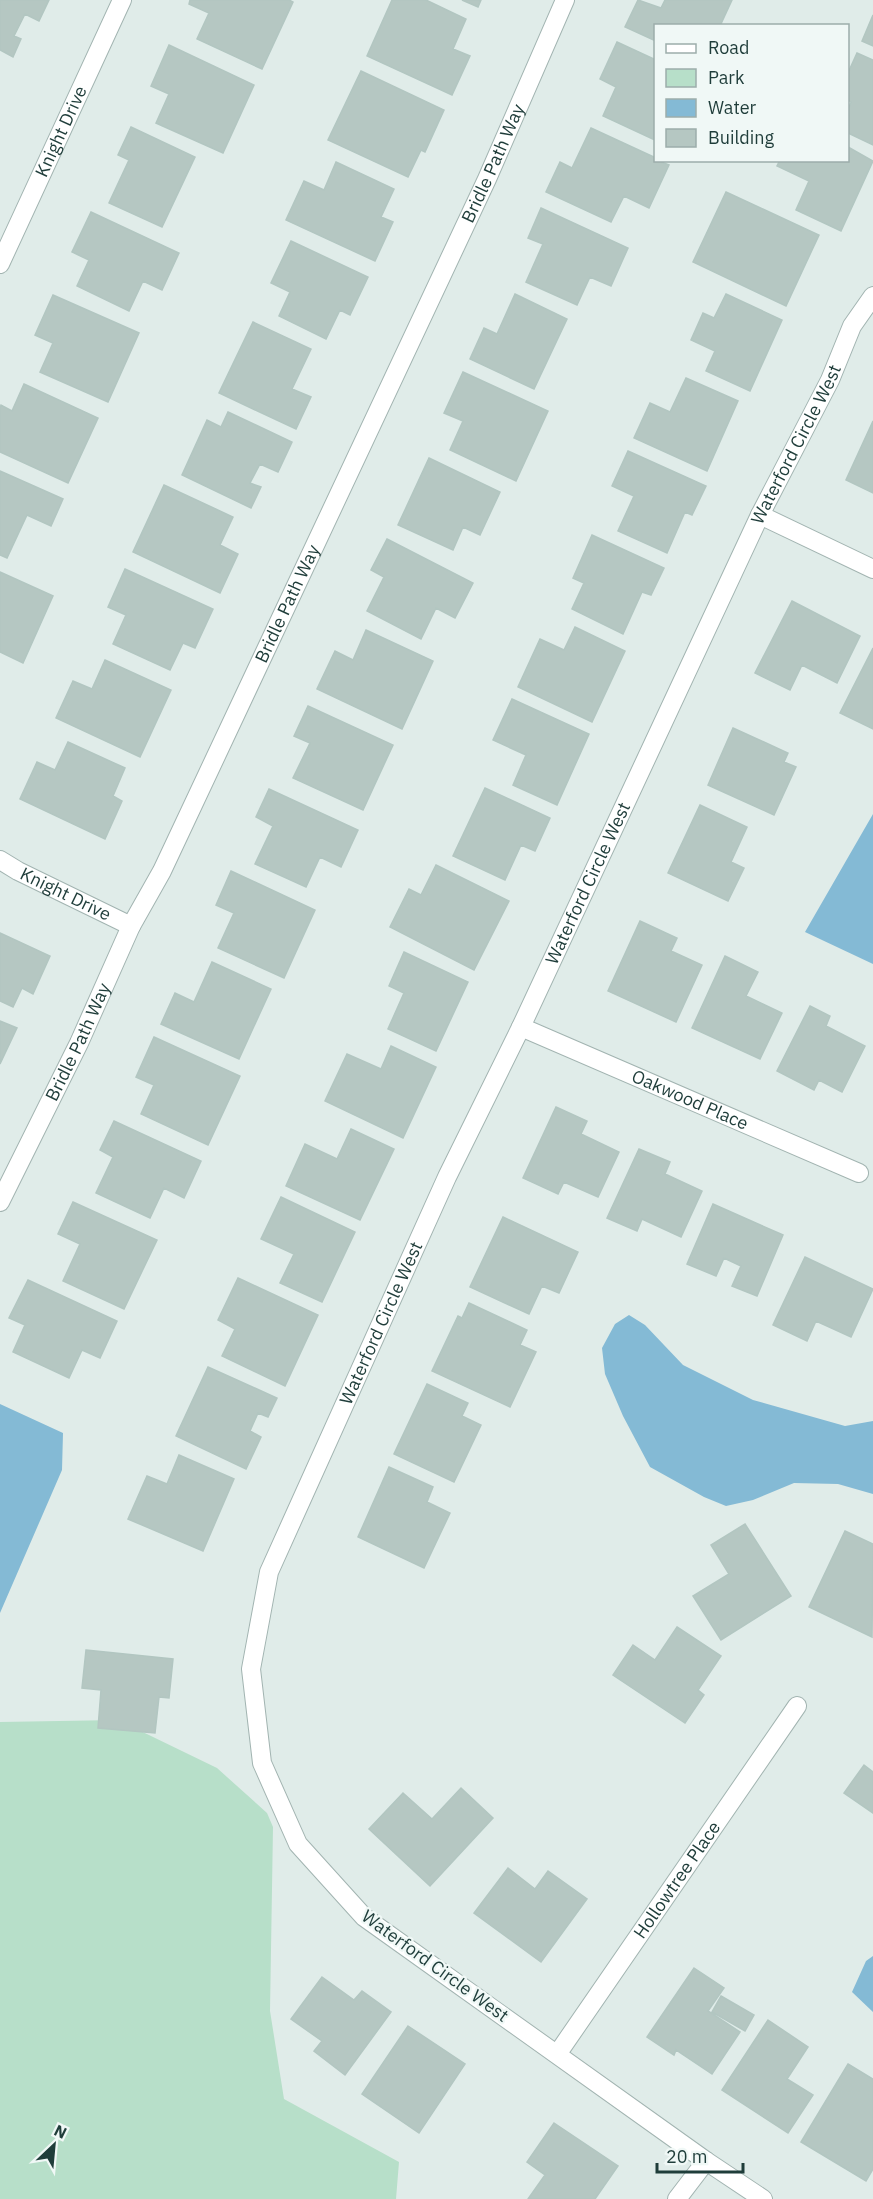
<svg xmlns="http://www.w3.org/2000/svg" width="873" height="2199" font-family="'IBM Plex Sans',sans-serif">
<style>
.green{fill:#b7dfc9}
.water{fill:#84bad5}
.building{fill:#b5c7c2;stroke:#b2c6c1;stroke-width:1.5}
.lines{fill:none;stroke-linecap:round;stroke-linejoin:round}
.minor-casing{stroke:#a2b4b1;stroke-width:20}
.minor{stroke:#fff;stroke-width:18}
.labels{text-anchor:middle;stroke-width:4.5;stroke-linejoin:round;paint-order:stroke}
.street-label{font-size:18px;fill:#1f3d3a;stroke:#f0f8f6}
</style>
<rect width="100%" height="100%" fill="#e0ece9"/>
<path class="green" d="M118,1720L217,1768L267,1813L273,1827L270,2011L284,2099L399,2162L396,2199H0V1722Z"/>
<path class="water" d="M873,814V964L805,932Z
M629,1315L645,1325L683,1365L753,1400L845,1426L873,1421V1494L838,1484L794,1483L753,1500L726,1506L704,1497L650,1467L623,1416L605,1374L602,1348L615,1324Z
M0,1404L63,1433L62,1470L0,1613Z
M873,1956V2012L852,1992L866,1961Z"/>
<path class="building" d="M0,0H49L39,21L25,14L14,36L21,39L13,57L0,50Z
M190,0H289L293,2L262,69L197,39L209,13L189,4Z
M392,0H426L466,19L453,49L470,56L452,95L367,56Z
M462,0H481L478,7Z
M638,0L661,8L665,0H732L720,26H656V41L625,27Z
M873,15V46L862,41Z
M617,42L656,60L655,140L603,116L616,87L600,79Z
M169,45L254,85L223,153L156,123L169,94L151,86Z
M857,53L873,60V145L848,133V110L851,102L848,100V73Z
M361,71L444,110L425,152L421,150L408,177L328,140Z
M131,127L195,157L162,227L109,203L129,160L118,155Z
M591,128L656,158V160L669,165L649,208L624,196L611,222L546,192L560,162L572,168Z
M848,147L873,161L841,231L796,210L809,181L777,166L780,160H848Z
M336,162L394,189L381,217L393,222L375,261L286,220L304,181L324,190Z
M726,192L819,235L786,306L693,262Z
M541,208L628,248L611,286L590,277L577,305L526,282L543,244L528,238Z
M91,212L179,253L162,290L143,281L129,311L77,286L89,260L72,252Z
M291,241L368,277L350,315L340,310L326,339L279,316L290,292L271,283Z
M515,294L567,319L534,389L470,359L484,328L497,334Z
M726,294L782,320L750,391L706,371L715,351L691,340L703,313L714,318Z
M53,295L139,333L108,402L40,372L53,343L35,335Z
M253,322L311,349L292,389L311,397L296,429L219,393Z
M463,372L548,411L516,481L450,450L463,421L444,413Z
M686,378L738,401L707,471L634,438L650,403L670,412Z
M24,384L98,418L68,483L0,452V408L1,405L12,411Z
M228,412L292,442L278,472L260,464L250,483L261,487L251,508L182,475L207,420L221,427Z
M873,421V493L846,480Z
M628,451L706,486L692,515L685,512L667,553L618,531L634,496L612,486Z
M429,458L500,492L480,535L463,527L453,550L398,525Z
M0,471L63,499L51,526L27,515L7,558L0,555Z
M164,485L233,517L220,545L238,554L220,593L133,552Z
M592,535L664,568L651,595L642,592L623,634L572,609L584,583L573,578Z
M387,539L473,583L455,618L436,608L421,639L367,611L384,577L371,570Z
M125,569L213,609L195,648L183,643L170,670L113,644L126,615L108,607Z
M0,572L53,596L23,663L0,652Z
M792,601L860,636L837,683L802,665L790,690L755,673Z
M575,627L625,651L592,722L518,687L540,639L564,650Z
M366,630L433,661L402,729L317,689L335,651L353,660Z
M873,648V729L840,713Z
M105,660L171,690L140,757L56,718L73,681L92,689Z
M512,699L589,734L557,805L513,785L526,755L493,740Z
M308,706L393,745L363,810L293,778L310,743L294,736Z
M733,728L788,753L784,762L796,767L774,815L708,785Z
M68,742L125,768L113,796L122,801L105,839L20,799L37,762L55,770Z
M485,788L550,818L535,851L521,845L505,880L453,856Z
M269,789L358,830L341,867L320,857L306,887L255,864L273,826L256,817Z
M700,805L747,827L731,862L744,868L728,901L668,873Z
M436,865L509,901L474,970L390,927L409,889L421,895Z
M231,871L315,910L284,978L218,948L234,913L216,905Z
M640,921L677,938L671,951L702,965L676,1022L608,991Z
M0,933L50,956L33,994L22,988L13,1007L0,1001Z
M404,952L468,982L436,1051L388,1029L404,993L389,986Z
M725,956L758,972L746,996L782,1013L760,1059L692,1028Z
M212,962L271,989L239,1059L161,1024L175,993L194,1002Z
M810,1006L830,1016L826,1026L865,1046L842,1092L819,1080L814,1090L777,1071Z
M0,1021L17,1028L0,1064Z
M154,1037L240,1076L208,1145L141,1114L154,1085L136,1077Z
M391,1046L436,1067L403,1138L325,1101L347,1054L381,1069Z
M556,1107L587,1121L581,1134L619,1152L598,1197L564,1182L558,1194L523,1178Z
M114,1121L201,1161L184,1198L164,1188L150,1218L96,1193L113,1157L100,1150Z
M351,1129L394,1149L360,1220L286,1186L305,1144L337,1159Z
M639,1149L670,1162L665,1174L702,1191L681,1237L642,1219L637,1231L607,1218Z
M281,1197L355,1232L322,1302L280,1283L294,1254L261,1239Z
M73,1202L157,1240L124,1309L63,1281L80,1244L58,1234Z
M713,1204L783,1235L757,1296L732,1286L741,1266L724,1258L716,1276L687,1264Z
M503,1217L578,1252L559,1293L542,1286L529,1314L470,1287Z
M805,1257L873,1289L851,1337L816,1321L807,1341L773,1325Z
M238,1278L318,1315L285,1386L222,1356L235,1329L218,1320Z
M28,1280L117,1321L100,1358L82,1350L69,1378L13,1352L25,1325L9,1318Z
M469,1303L527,1330L520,1345L536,1352L510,1407L432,1371L458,1316L462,1318Z
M208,1367L277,1398L268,1417L258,1413L250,1431L261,1437L246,1469L176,1436Z
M427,1384L468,1403L462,1416L481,1425L454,1482L394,1454Z
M179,1455L234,1479L203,1551L128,1519L147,1476L167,1484Z
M389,1467L433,1487L427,1502L450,1513L424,1568L358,1537Z
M745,1524L791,1596L721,1640L693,1596L729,1574L711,1545Z
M845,1531L873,1544L872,1637L809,1607Z
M677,1627L721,1656L698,1690L704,1695L685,1723L613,1675L633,1645L655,1660Z
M86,1650L173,1659L169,1698L159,1697L155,1733L98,1728L101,1690L82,1688Z
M864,1765L873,1772V1813L844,1793Z
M461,1788L493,1818L430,1886L369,1829L403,1793L432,1819Z
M508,1868L535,1889L548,1871L587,1899L541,1962L474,1913Z
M694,1968L724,1988L708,2011L740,2032L712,2074L676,2050L674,2055L647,2037Z
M322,1977L354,2000L362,1991L391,2012L345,2075L314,2051L322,2041L291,2019Z
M721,1996L754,2015L745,2031L712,2012Z
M768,2020L808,2047L787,2079L813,2095L788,2133L722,2090Z
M408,2026L465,2064L419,2133L362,2094Z
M848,2064L873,2079V2169L866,2181L801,2142Z
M554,2123L618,2166L595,2199H528L545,2175L527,2162Z"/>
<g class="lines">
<defs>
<g id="minor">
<path id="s1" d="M0,264L122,0"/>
<path d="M760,515L873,569"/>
<path id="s2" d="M0,860L18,871L131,926"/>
<path id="s3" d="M521,1027L859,1173"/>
<path id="s4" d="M0,1202L79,1043L131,926L162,871L487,179L565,0"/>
<path id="s5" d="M558,2053L797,1706"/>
<path d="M677,2199L706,2161"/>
<path id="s6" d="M763,2199L706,2161L364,1917L298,1844L262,1763L251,1669L269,1572L447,1177L521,1027L760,515L830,380L852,326L873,296"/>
</g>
</defs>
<use href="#minor" class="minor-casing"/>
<use href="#minor" class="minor"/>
</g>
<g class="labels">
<g class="street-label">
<text dy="6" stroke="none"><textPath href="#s1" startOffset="146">Knight Drive</textPath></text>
<text dy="6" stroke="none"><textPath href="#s4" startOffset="1150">Bridle Path Way</textPath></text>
<text dy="6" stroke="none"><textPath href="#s6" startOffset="2114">Waterford Circle West</textPath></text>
<text dy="6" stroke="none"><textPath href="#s4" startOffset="664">Bridle Path Way</textPath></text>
<text dy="6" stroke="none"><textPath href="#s6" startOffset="1628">Waterford Circle West</textPath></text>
<text dy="6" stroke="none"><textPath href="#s2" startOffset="74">Knight Drive</textPath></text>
<text dy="6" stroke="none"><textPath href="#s4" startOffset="178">Bridle Path Way</textPath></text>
<text dy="6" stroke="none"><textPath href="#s3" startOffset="184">Oakwood Place</textPath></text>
<text dy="6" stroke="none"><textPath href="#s6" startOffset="1142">Waterford Circle West</textPath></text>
<text dy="6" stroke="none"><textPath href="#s5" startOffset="210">Hollowtree Place</textPath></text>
<text transform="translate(435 1966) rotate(36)" y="6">Waterford Circle West</text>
</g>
</g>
<rect x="654" y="24" width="195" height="138" fill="#f0f8f6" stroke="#9cadab" stroke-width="1.5"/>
<rect x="666" y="44" width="30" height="9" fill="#ffffff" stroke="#9cadab" stroke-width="1.5"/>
<text x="708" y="54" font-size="18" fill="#1f3d3a">Road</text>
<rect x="666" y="69" width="30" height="18" fill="#b7dfc9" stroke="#9cadab" stroke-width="1.5"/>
<text x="708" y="84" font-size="18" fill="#1f3d3a">Park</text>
<rect x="666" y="99" width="30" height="18" fill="#84bad5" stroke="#9cadab" stroke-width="1.5"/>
<text x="708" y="114" font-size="18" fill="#1f3d3a">Water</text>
<rect x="666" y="129" width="30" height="18" fill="#b5c7c2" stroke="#9cadab" stroke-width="1.5"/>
<text x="708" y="144" font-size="18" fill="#1f3d3a">Building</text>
<g transform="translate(54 2145) rotate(26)" stroke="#f0f8f6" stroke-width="4.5" paint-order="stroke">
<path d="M0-4.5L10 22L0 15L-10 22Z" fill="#1f3d3a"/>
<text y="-9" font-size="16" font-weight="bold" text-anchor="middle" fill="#1f3d3a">N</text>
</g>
<path d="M657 2163v9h86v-9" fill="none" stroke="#1f3d3a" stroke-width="3"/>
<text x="666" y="2163" font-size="18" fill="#1f3d3a" stroke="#f0f8f6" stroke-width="4.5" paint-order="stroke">20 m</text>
</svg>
